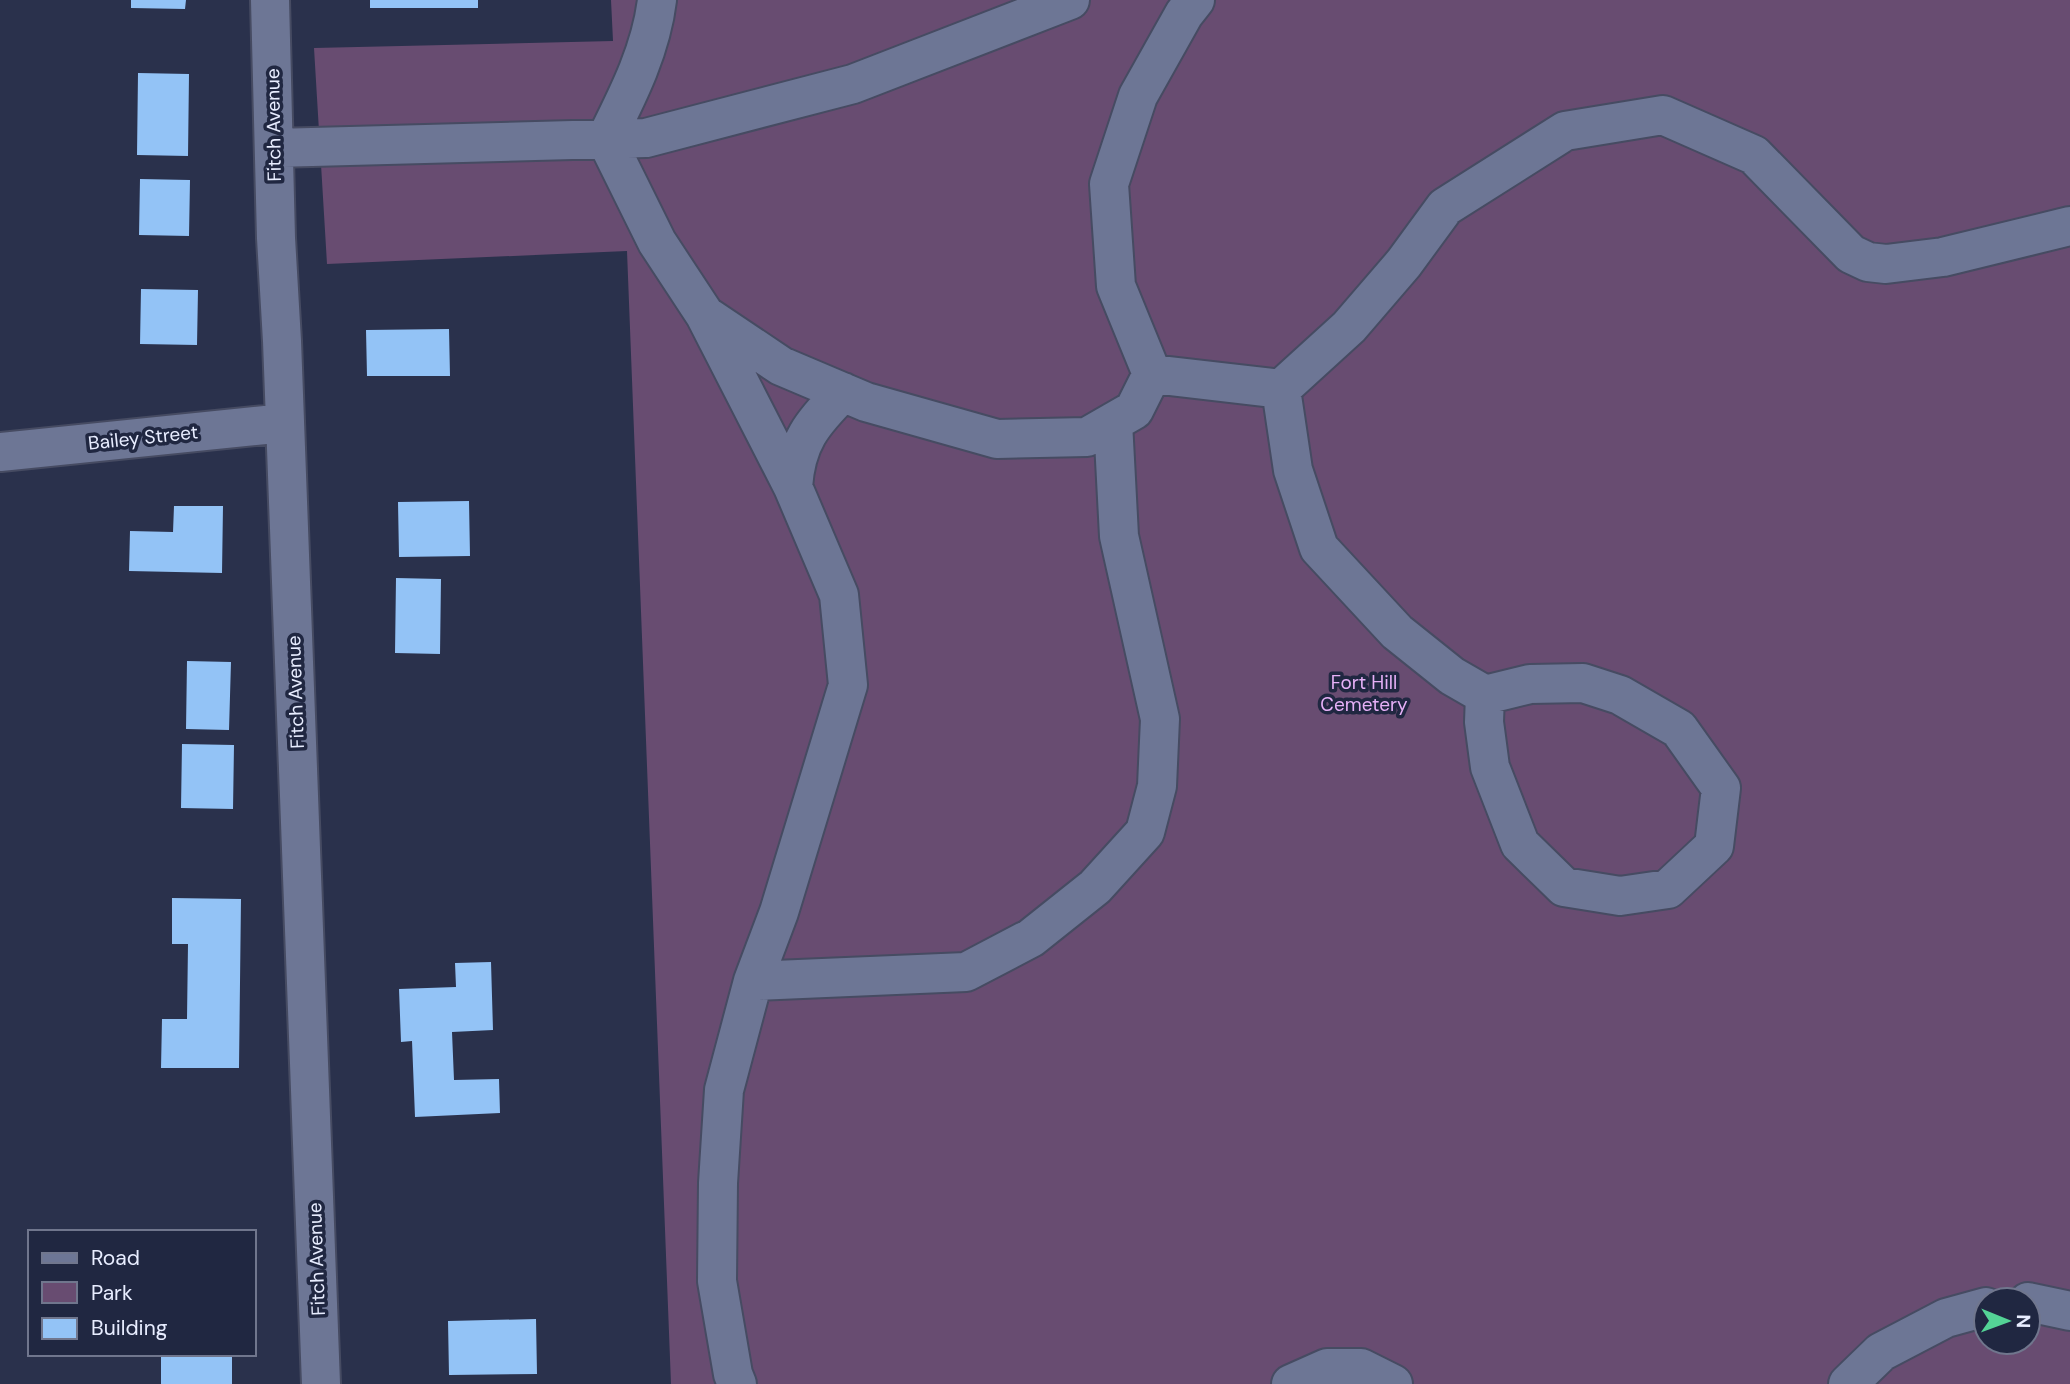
<svg xmlns="http://www.w3.org/2000/svg" width="2070" height="1384" font-family="'DM Sans',sans-serif">
<style>
.green{fill:#684c71;fill-rule:evenodd}
.building{fill:#93c3f6}
.lines{fill:none;stroke-linecap:round;stroke-linejoin:round}
.minor-casing{stroke:#464b62;stroke-width:42}
.minor{stroke:#6d7695;stroke-width:38}
.labels{text-anchor:middle;stroke-width:7;stroke-linejoin:round;paint-order:stroke}
.street-label{font-size:19px;fill:#e8edff;stroke:#202741}
.park-label{font-size:19px;fill:#e6b0f7;stroke:#202741}
</style>
<rect width="100%" height="100%" fill="#2a314c"/>
<path class="green" d="M611,0H2070V1384H671L627,251L327,264L314,48L613,41ZM1986,1300H2028V1342H1986Z"/>
<path class="building" d="M131,0H186L185,9L131,8Z
M370,0H478V8H370Z
M138,73L189,74L188,156L137,155Z
M140,179L190,180L189,236L139,235Z
M141,289L198,290L197,345L140,344Z
M449,329L450,376H367L366,330Z
M469,501L470,556L399,557L398,502Z
M174,506H223L222,573L129,571L130,531L173,532Z
M396,578L441,579L440,654L395,653Z
M187,661L231,662L229,730L186,729Z
M182,744L234,745L233,809L181,808Z
M172,898L241,899L239,1068H161L162,1019H187L188,944H172Z
M491,962L493,1030L452,1032L454,1080L499,1079L500,1113L415,1117L412,1041L401,1042L399,989L456,987L455,963Z
M536,1319L537,1374L449,1375L448,1321Z
M161,1354H232V1384H161Z"/>
<g class="lines">
<defs>
<path id="minor" d="M270,0L276,238L282,341L321,1384
M657,0C651,50 628,95 606,139L657,242L705,315L793,487L839,595L848,685L779,912L753,981L724,1090L718,1183L717,1281L733,1374L737,1384
M274,148L646,138L853,84L1070,0
M705,315L781,366L866,402L997,439L1087,437L1134,410L1152,374L1281,389L1349,327L1404,263L1445,207L1565,131L1663,115L1754,155L1851,254L1868,262L1886,264L1943,257L2070,226
M1152,374L1116,286L1109,184L1138,96L1184,14L1195,0
M1281,389L1293,470L1319,548L1397,632L1452,676L1485,695L1530,684L1583,683L1620,695L1679,729L1721,788L1714,846L1668,889L1620,896L1564,887L1520,844L1490,767L1484,722L1485,695
M0,452L285,423
M793,487C796,442 812,423 843,392
M753,981L966,972L1031,938L1095,887L1145,832L1157,786L1160,719L1119,536L1113,422
M2028,1302L2070,1311
M1291,1384L1327,1368H1361L1393,1384
M1848,1384L1881,1352L1946,1318L1986,1307"/>
</defs>
<use href="#minor" class="minor-casing"/>
<use href="#minor" class="minor"/>
</g>
<g class="labels">
<g class="street-label">
<text transform="translate(273 125) rotate(-91)" y="7">Fitch Avenue</text>
<text transform="translate(143 437) rotate(-6)" y="7">Bailey Street</text>
<text transform="translate(295 692) rotate(-92)" y="7">Fitch Avenue</text>
<text transform="translate(316 1259) rotate(-92)" y="7">Fitch Avenue</text>
</g>
<g class="park-label">
<text x="1364" y="689">Fort Hill<tspan x="1364" dy="22">Cemetery</tspan></text>
</g>
</g>
<rect x="28" y="1230" width="228" height="126" fill="#202741" stroke="#70768d" stroke-width="2"/>
<rect x="42" y="1253" width="35" height="10" fill="#6d7695" stroke="#70768d" stroke-width="2"/>
<text x="91" y="1265" font-size="21" fill="#e8edff">Road</text>
<rect x="42" y="1282" width="35" height="21" fill="#684c71" stroke="#70768d" stroke-width="2"/>
<text x="91" y="1300" font-size="21" fill="#e8edff">Park</text>
<rect x="42" y="1318" width="35" height="21" fill="#93c3f6" stroke="#70768d" stroke-width="2"/>
<text x="91" y="1335" font-size="21" fill="#e8edff">Building</text>
<g transform="translate(2007 1321) rotate(91)"><circle r="33" fill="#202741" stroke="#70768d" stroke-width="2"/>
<path d="M0-5L12 26L0 18L-12 26Z" fill="#54d396"/>
<text y="-10" font-size="19" font-weight="bold" text-anchor="middle" fill="#e8edff">N</text>
</g>
</svg>
